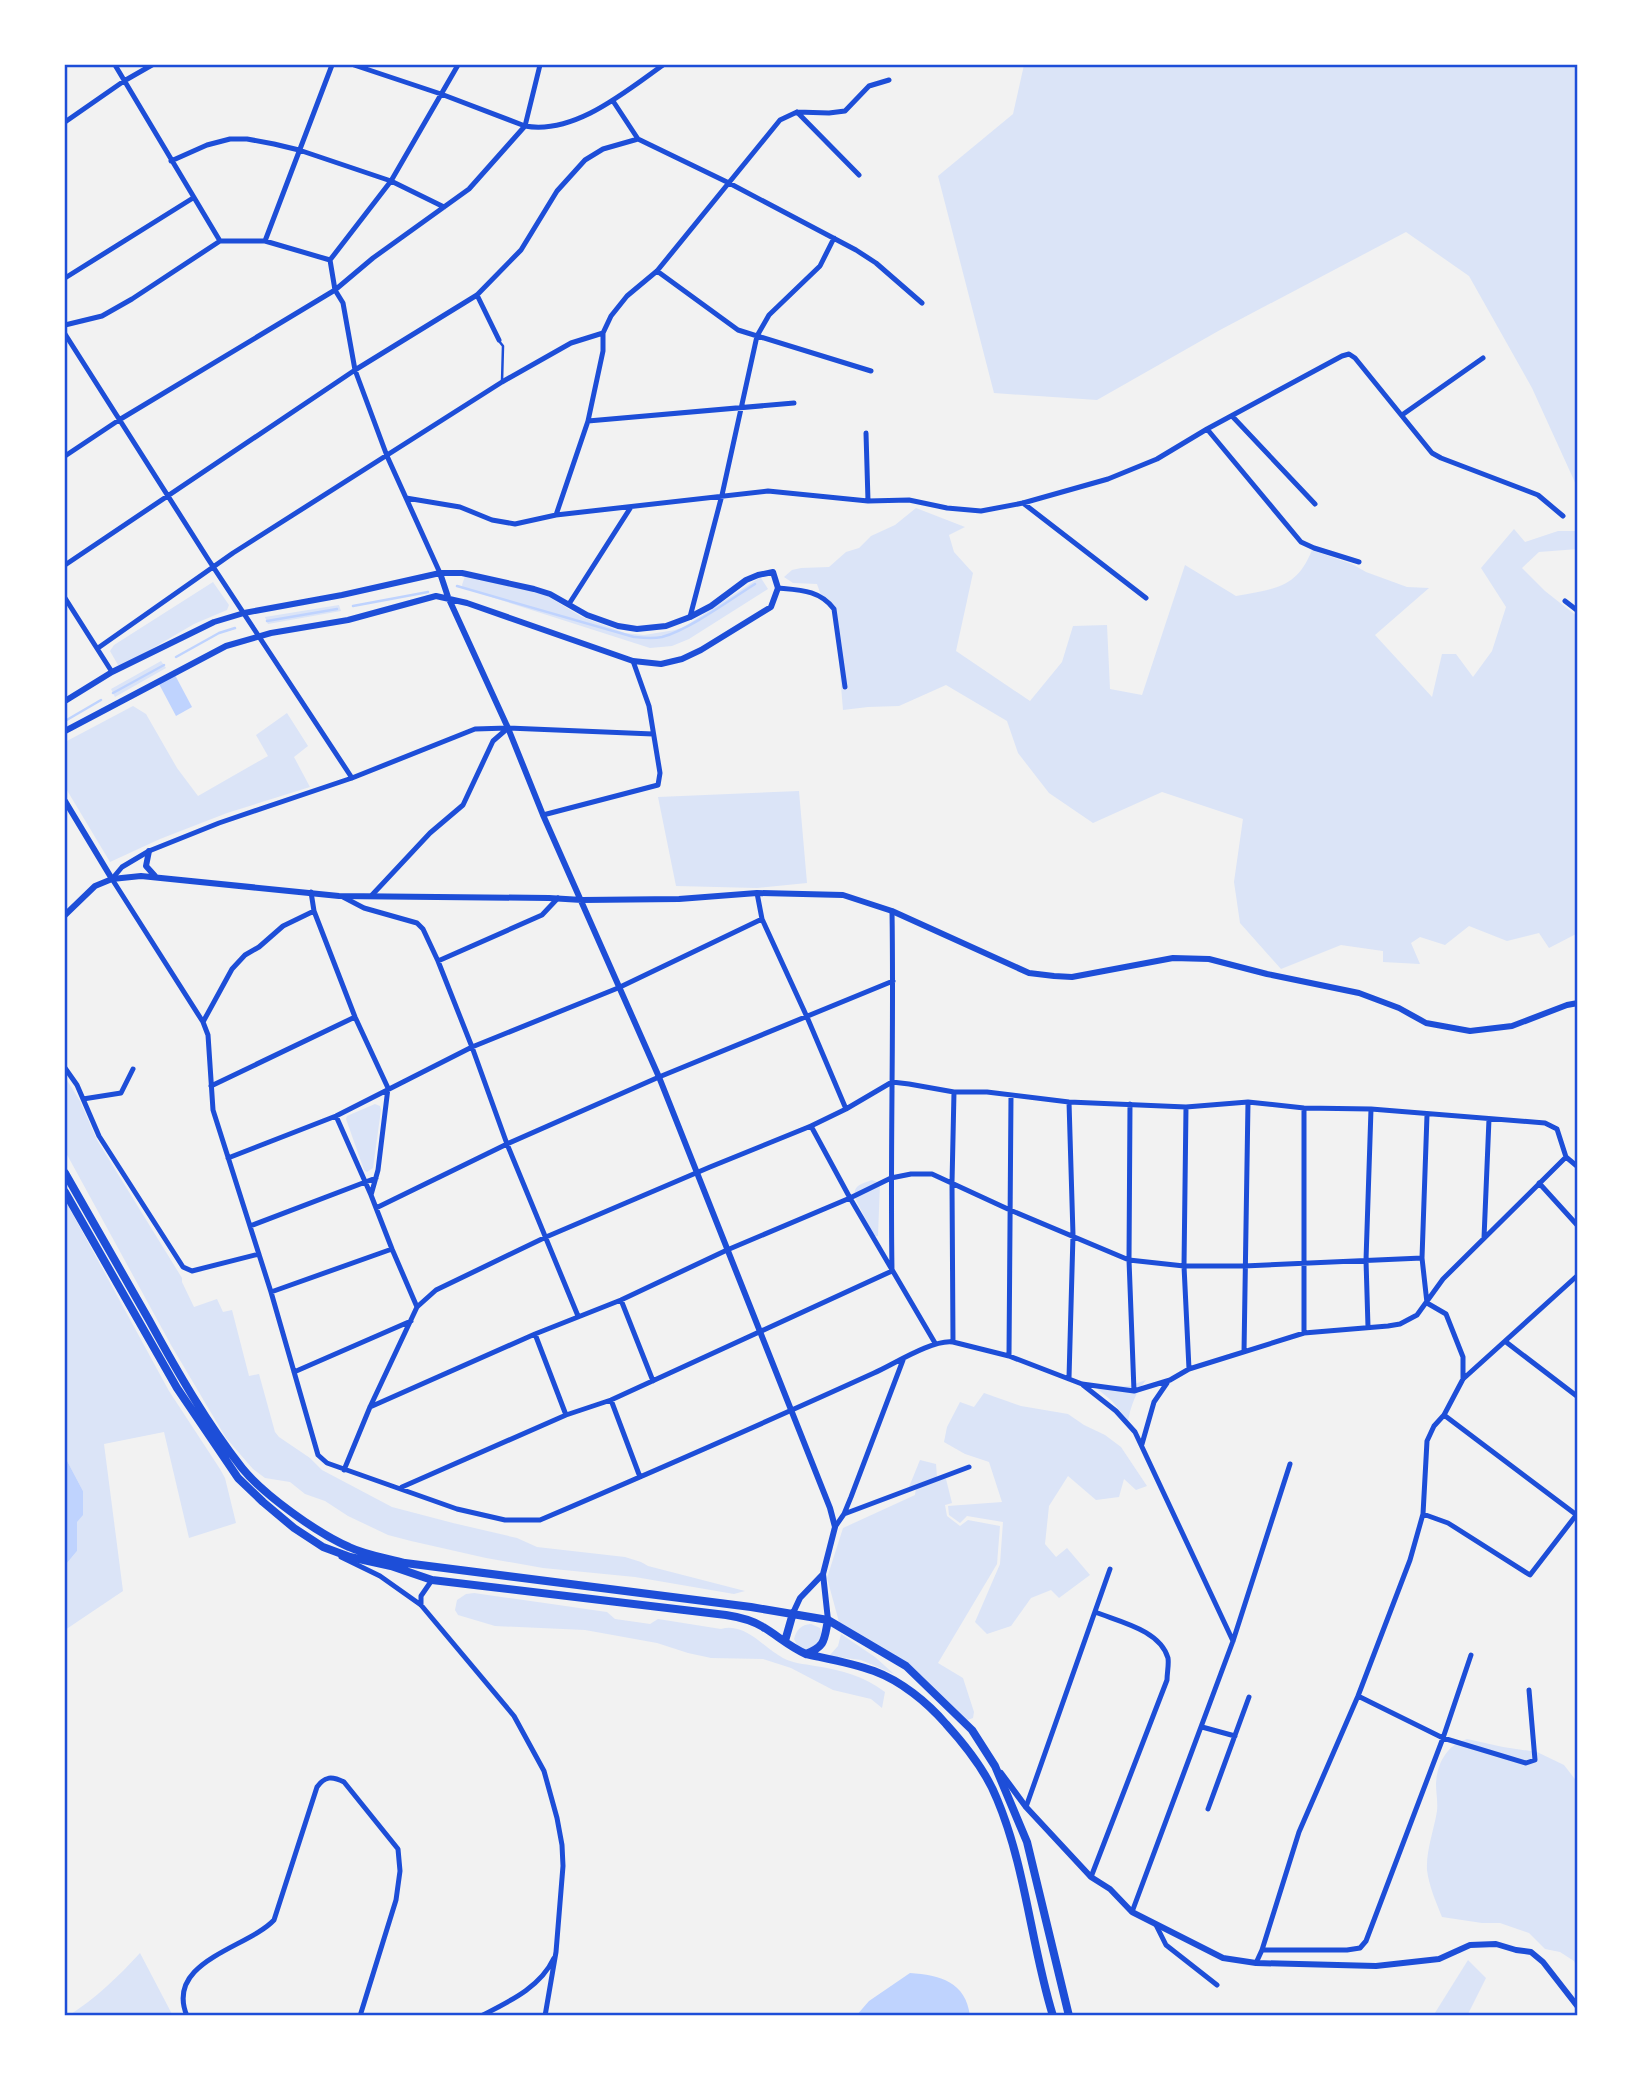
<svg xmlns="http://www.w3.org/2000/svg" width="1643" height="2081" font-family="Lora,serif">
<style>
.green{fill:#dbe4f7}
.water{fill:#bfd3fe}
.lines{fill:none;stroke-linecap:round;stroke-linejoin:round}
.stream{stroke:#bfd3fe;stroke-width:2.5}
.service{stroke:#1d4ed8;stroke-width:2.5}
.minor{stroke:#1d4ed8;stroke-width:5}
.tertiary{stroke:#1d4ed8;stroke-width:6}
.primary{stroke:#1d4ed8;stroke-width:8}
.neatline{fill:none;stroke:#1d4ed8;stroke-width:2.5}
</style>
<rect width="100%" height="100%" fill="#f2f2f2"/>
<path class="green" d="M1024,65H1578V489L1532,388L1469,276L1406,232L1220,330L1097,400L994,393L938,176L1013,114Z
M916,508L965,527L949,535L954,552L973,573L956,651L1030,701L1062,662L1073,626L1107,625L1110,689L1142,695L1185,565L1236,596C1274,588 1296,590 1312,550L1352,564L1366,572L1407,587L1429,588L1375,635L1432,697L1442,654H1456L1473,677L1492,651L1506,607L1481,568L1514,529L1525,542L1558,531H1578V549L1539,552L1522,568L1545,591L1578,617V933L1549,948L1539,933L1507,941L1469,926L1445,945L1420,937L1411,943L1420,964L1383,962V951L1341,945L1281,969L1240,923L1234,882L1243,819L1162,792L1093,823L1049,793L1018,753L1007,721L946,685L899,706L868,707L843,710L835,614L822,598L817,584L793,583L784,577L792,570L801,568L829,567L846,552L859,548L871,536L895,525Z
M465,576L544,594L582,617L625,633L644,635L675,630L684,627L759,578H761L768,589L689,639L672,646L650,648L463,588L462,585Z
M213,582L229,605L227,610L194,624L124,665H118L110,651L114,645Z
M339,605L341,611L268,624L265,617Z
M161,661L166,668L115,697L111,689Z
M133,706L146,714L177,768L198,796L268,756L256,735L287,713L308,746L294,757L310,787L227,813L160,839L110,862L65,787V742Z
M799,791L807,883L757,888L676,886L658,797Z
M65,1077L80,1101L97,1140L182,1278V1282L194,1307L217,1299L223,1312L232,1310L249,1376L259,1374L275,1432L279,1437L310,1458L322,1470L392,1507L453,1523L517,1538L537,1547L625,1557L641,1562L648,1566L745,1591L734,1594L635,1577L543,1568L486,1558L411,1541L388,1535L348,1516L325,1501L305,1494L290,1482L265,1478L253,1469L226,1438L171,1345L65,1151Z
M375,1104L380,1106L381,1110L373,1168L367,1172L364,1170L346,1119L347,1116Z
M872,1180L880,1183L878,1236H874L855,1198C852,1185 862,1184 872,1180Z
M65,1200L169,1391L220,1469L225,1478L236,1523L189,1538L164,1432L104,1444L123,1591L65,1630V1563H67L77,1551V1522L83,1491L65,1457Z
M1146,1380C1136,1392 1131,1405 1128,1421L1112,1401L1095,1387L1129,1386Z
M984,1393L1021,1406L1068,1414L1084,1425L1105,1435L1121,1447L1147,1486L1136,1490L1124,1479L1119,1497L1096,1500L1068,1476L1049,1506L1045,1544L1056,1557L1067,1548L1090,1575L1059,1598L1051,1590L1031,1598L1011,1626L987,1634L975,1622L1000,1564L1003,1522L967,1516L960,1523L949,1515L948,1506L1002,1502L989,1462L965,1454L944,1442L947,1427L960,1402L974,1407Z
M920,1460L936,1464L937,1477L946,1479L952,1503L945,1505L947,1516L960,1526L968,1520L1000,1526L997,1564L938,1663L963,1678L974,1712L973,1718L965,1721L922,1676L839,1622L827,1578L843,1528L915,1495L916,1488L909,1487Z
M474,1593L607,1612L615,1619L650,1624L658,1619L721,1629C745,1622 764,1648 783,1658C792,1663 804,1664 815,1666C841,1670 864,1676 885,1692L882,1708L871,1699L833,1690L791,1668L763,1659L711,1658L688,1653L657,1643L585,1630L495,1626L458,1615L455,1610L457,1600L466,1594Z
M811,1624L820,1628L823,1639L809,1651L799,1649L794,1639C797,1629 801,1625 811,1624Z
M841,1634L875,1657L894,1674L861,1660L829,1656L838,1646Z
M1467,1739L1503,1747L1537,1752L1564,1765L1578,1783V1970L1574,1961L1560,1952L1545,1949L1529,1933L1500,1923H1482L1442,1917C1436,1902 1429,1886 1427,1870C1426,1850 1434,1830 1437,1811C1438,1802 1436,1793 1436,1784C1437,1763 1447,1745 1467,1739Z
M140,1953L173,2016H68C95,1999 119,1976 140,1953Z
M1468,1960L1486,1978L1467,2016H1433Z"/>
<path class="water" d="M175,675L192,707L176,716L159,684Z
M65,1457L83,1491V1515L77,1522V1551L67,1563H65Z
M910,1973C940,1975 966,1982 970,2016L922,2015L856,2016L869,2001Z"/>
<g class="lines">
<path class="stream" d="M457,586L634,637C644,638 653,639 662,637C689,630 731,599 755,584
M353,606L428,592
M267,621L337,609
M176,657L219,633L235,628
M113,693L164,665
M65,721L101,700"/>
<path class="service" d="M499,341L503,346L502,382"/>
<path class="minor" d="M115,65L220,241
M354,65L441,94L525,126C574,135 625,92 663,65
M613,101L638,139L729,183L856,250L876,263L922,303
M797,112L859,175
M65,122L124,81L152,65
M525,126L540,65
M171,161L207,145L230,139H247L274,144L299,150L391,181L444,207
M265,241L332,65
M330,260L335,290L343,303L355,370L387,456L440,573
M330,260L391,181L458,65
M657,271L738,330L871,371
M65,278L193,198
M477,295L499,340
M65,325L102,316L132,299L220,241H265L330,260
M65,334L208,559L352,778
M1402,415L1483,358
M1232,416L1315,504
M588,421L794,403
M1207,429L1301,542L1314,548L1359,562
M866,433L868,501
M65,456L119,420L335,290L373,258L469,189L525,126
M406,498L460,507L492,520L515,524L556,515L768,491L868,501L909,500L947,508L981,511L1023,503L1108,479L1157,459L1207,429L1342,356L1349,354L1355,358L1432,453L1441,458L1538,495L1563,516
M1023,503L1146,598
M556,515L588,421L603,351V333L611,316L627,296L657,271L780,120L797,112L829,113L845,111L869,86L889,80
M65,565L355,370L477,295L521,250L557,191L585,160L603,149L638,139
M778,588C800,590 820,590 834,609L845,687
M65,598L112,672
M1565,601L1578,611
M569,604L631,507
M690,617L722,495L757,336L769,315L820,266L834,238
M98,648L233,553L502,382L571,343L603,333
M653,734L508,728L475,729L352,778L219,823L149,851L122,867L112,879L203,1022L208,1035L213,1110L271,1292L318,1455L327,1463L457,1509L505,1520H540C652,1472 764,1423 874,1373C894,1364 933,1339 953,1342L1009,1356L1082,1384L1134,1391L1170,1380L1189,1369L1304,1333L1388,1326L1400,1324L1417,1315L1443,1279L1566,1157
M543,815L658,785L660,773L649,706L633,661
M311,892L314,911L355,1017L388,1088
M757,893L762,919L807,1017L846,1109
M372,895L430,833L463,805L493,741L508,728
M343,897L364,908L417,923L423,929L438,961L472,1047L507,1144L578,1316
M438,961L542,915L558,898
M203,1022L232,969L245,955L259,947L283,926L314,911
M65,1068L77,1085L99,1136L183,1267L192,1271L259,1254
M211,1086L355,1017
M83,1099L121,1093L133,1069
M1069,1102L1073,1235L1069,1378
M1130,1104L1129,1260L1134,1391
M1186,1107L1184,1266L1189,1369
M1304,1108V1333
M1427,1115L1422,1258L1427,1303L1446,1314L1463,1357V1379
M336,1116L371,1195L392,1249L417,1307
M811,1126L850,1198L935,1343
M1566,1157L1578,1167
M228,1158L336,1116L472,1047L618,988L762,919
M1539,1183L1578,1226
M371,1195L378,1170L388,1088
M376,1208L507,1144L659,1077L893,981
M250,1226L376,1178
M1484,1238L1489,1119
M271,1292L392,1249
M621,1300L653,1381
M1368,1327L1366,1260L1371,1109
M535,1334L566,1415
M953,1342L952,1183L954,1092
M1506,1342L1578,1397
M1244,1352L1248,1102
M1009,1356L1011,1096
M294,1372L411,1321
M1083,1385L1116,1411L1135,1432L1233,1641
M611,1400L640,1477
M370,1407L535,1334L621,1300L727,1250L850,1198L891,1178L911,1174H932L1010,1210L1129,1260L1184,1266H1244L1422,1258
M1444,1415L1578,1516
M1142,1444L1154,1402L1167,1383
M344,1470L370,1407L417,1307L436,1290L546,1237L710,1167L811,1126L846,1109L892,1082L909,1084L954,1092H987L1069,1102L1186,1107L1248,1102L1304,1108L1371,1109L1545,1123L1557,1129L1566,1157
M402,1487L566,1415L611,1400L892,1271C890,1151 894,1031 892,911
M844,1514L969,1467
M1423,1514L1448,1523L1530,1575L1577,1514
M835,1527L844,1514L851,1497L903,1360
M341,1557L380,1576L421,1605L514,1716L544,1771L557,1818L562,1845L563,1866L556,1952L545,2016
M421,1605V1596L432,1580
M1358,1696L1443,1738L1526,1763L1535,1760L1529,1690
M1202,1727L1235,1736
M1026,1807L1110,1569
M1208,1809L1249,1697
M1091,1877L1167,1680C1167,1673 1169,1665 1168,1658C1160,1630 1120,1622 1095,1612
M1132,1912L1233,1641L1290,1464
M1156,1925L1166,1945L1217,1985
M1262,1950H1347L1360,1948L1366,1941L1443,1738L1471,1655
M1256,1963L1262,1950L1299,1832L1358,1696L1410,1560L1423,1514L1427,1441L1434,1426L1444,1415L1463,1379L1578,1275
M187,2016C164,1961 248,1948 274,1920L317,1787C325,1776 332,1776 344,1782L398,1849L400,1871L396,1900L360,2016
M481,2016C508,2002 540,1988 554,1958"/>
<path class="tertiary" d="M440,573L448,597L508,728L543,815L659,1077L830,1508L835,1527L823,1574L828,1620
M65,701L112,672L214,622L244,613L342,595L440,573H462L534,589L550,594L587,615L618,626L637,629L666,626L690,617L711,606L746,580L758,575L773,572L778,588L771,607L701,650L682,659L661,664L633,661L467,603L436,596L348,620L271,633L226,646L65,731
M65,801L112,879
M149,851L146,866L155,876
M65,915L95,886L112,879L141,876L339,896L549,898L582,900L679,899L757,893L843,895L892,911L1029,973L1054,976L1072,977L1173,958L1209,959L1267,974L1359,993L1399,1008L1426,1023L1470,1031L1512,1026L1567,1005L1578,1003
M793,1613L800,1598L823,1574
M1001,1773L1026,1807L1091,1877L1110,1889L1132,1912L1223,1958L1256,1963L1376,1966L1439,1959L1470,1945L1496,1944L1516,1950L1531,1952L1543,1962L1578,2007"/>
<path class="primary" d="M65,1173C93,1222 121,1271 149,1320C177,1371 206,1422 242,1468C264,1495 317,1533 349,1547C366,1555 386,1558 405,1563L751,1607L828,1620L906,1666L972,1730L995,1766L1027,1842L1069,2016
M65,1192L177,1388L238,1478L263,1502L294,1528L323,1547L350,1557L391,1566L432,1580L726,1615C739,1617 752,1620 763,1627C778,1636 790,1647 806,1654C829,1659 852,1663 874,1671C901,1681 927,1702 946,1724C966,1746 986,1771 997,1799C1026,1868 1031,1945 1053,2016
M785,1641L793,1613
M806,1654C826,1646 824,1640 828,1620"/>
</g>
<rect width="1643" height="2081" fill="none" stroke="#ffffff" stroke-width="133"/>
<rect x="66" y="66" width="1510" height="1948" class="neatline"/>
</svg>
